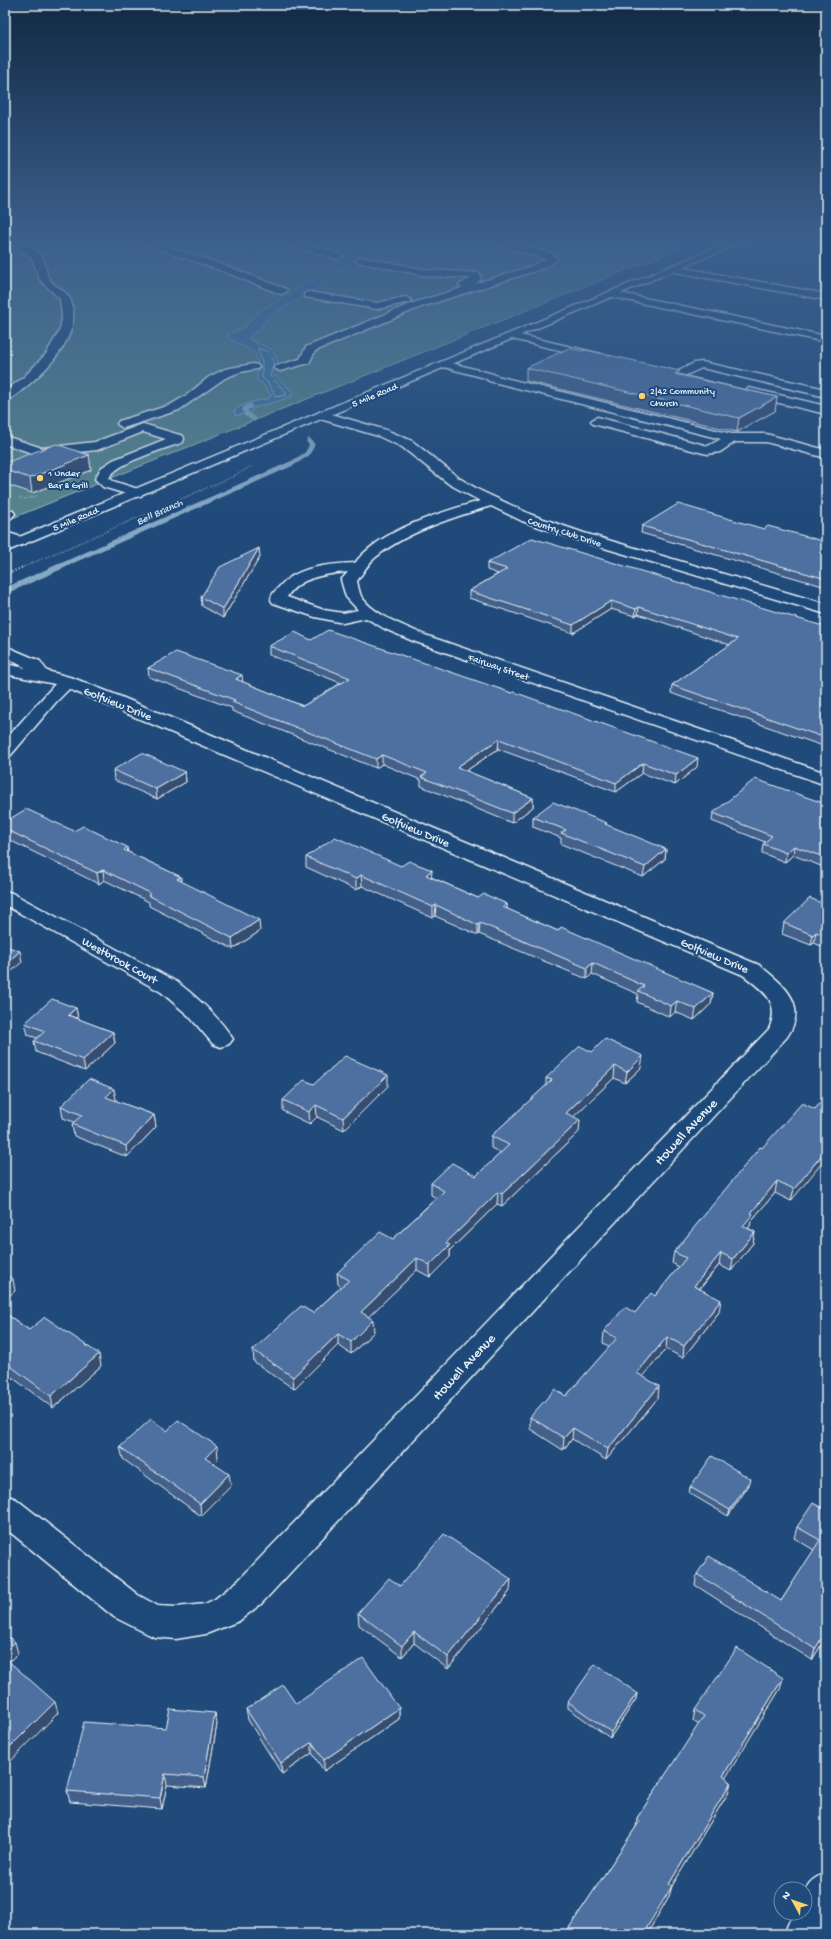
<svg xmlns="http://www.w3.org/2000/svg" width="831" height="1939" font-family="'Gochi Hand',sans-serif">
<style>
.green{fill:#57838b;stroke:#a0bac2}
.water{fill:#43789f;stroke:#85a8c3}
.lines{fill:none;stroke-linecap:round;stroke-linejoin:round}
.shore{stroke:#a6c1d4;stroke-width:1}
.stream-far1{stroke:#85a8c3;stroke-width:5}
.stream{stroke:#85a8c3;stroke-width:6}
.minor-casing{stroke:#e8f1f8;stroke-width:3}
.major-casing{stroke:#e8f1f8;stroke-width:3}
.path-far2{stroke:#e8f1f8;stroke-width:1;stroke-dasharray:0.5 1.5;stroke-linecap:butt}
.path-far1{stroke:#e8f1f8;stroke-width:1.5;stroke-dasharray:0.5 2;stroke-linecap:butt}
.path{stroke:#e8f1f8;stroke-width:2;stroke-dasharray:1 2.5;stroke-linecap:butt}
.minor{fill:#1f4a7a;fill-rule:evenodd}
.major{fill:#1f4a7a;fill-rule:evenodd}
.wall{fill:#42608a;stroke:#e8f1f8}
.shaded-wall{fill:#364e70;stroke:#e8f1f8}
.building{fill:#4d70a0;stroke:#e8f1f8}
.poi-dot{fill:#ffd166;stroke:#1f4a7a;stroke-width:1.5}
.labels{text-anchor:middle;stroke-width:4;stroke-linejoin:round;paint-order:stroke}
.far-poi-label{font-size:10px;fill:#e8f1f8;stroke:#1f4a7a;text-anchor:start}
.far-street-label{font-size:10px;fill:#e8f1f8;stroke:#1f4a7a}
.far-water-label{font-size:11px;font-style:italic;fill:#cfdfeb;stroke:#1f4a7a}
.street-label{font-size:12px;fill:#e8f1f8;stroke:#1f4a7a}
.near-street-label{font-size:14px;fill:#e8f1f8;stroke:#1f4a7a}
</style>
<rect width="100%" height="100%" fill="#1f4a7a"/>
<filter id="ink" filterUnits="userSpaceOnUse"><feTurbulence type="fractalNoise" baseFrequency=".025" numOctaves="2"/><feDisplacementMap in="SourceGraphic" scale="8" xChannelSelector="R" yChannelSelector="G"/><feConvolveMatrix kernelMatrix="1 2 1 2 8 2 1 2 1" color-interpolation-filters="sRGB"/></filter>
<g filter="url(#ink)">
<path class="green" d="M5,240H639L681,248L5,521Z"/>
<path class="water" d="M364,240H384L371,251L328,278L318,288L270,315L260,329L250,336V340L271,349L279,363L273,374L292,391L293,395L279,401L253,408L251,412L236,416L234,411L239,407L248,403L270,398L271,395L264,385L257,380L258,363L255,353L230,339L227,335L245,327L254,316L264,309L325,273L363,244Z"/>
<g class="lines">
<path class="shore" d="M258,348L268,352L274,363L270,376L286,392V395L276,397L268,383L262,378V363Z"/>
<path class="stream-far1" d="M250,406L245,409L246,414L254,419
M56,568L293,463L307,454L312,445L309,441"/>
<path class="stream" d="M5,591L59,567"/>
<defs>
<path id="minor" d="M7,240C22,240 38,247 44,262C46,267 46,272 48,277C53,287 67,290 71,301C84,340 37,380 9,400L5,401V391L24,377L46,354L60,330L62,316L60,299L40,280L32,258Z
M132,240H147L223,265L286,289L287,291L282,294L278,293L217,269Z
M272,240H289L341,254L343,256L338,259Z
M483,240H500L551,253L557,259L551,264L535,271L421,307L315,351L309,363L280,371L274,368L276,366L300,359L306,347L413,303L462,288L459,285L471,278L427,276L358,262L356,260L358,258L361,257L427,270L479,273L481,279L474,284L529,267L546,259Z
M673,266L826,294V300L670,271L668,269L670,267Z
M611,291L826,336V342L607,296L606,294Z
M309,292L377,303L406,297L411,300L410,302L377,309L305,297L304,295L305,293Z
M512,333L601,354L603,356L597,359L508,338L506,336Z
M444,361L493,374L497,376L732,434H766L826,450V458L766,442H735L720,452L708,454L703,453L593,424L591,421L597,417L708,446L721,439L489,381L485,378L440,366L438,364L440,362Z
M702,362L826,389V397L702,368L677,379L671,375L694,363Z
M253,364L257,365L259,367L257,369L240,372L225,378L179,410L123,428L117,424L119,421L170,405L187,395L209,377L225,369Z
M749,388L826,406V414L745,395L743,392Z
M321,411L386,430L412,441L459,478L479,490L532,515L584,533L826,604V614L574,539L522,521L491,506C454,517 406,532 376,557C368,563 363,573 357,581C358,585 359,592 361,596C373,615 405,626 425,635L826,773V785L413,641L385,629L366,618L343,623L315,617L273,603L271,600C271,594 275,591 279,587C297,566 330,564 355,563C380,530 441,512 480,501L449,484L402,447L378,436L317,418L315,415ZM348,572L341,580L346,597L358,610L343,613L324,610L287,597C299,577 326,574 348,572Z
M143,424L183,436L184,439L183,442C165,449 117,462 109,478L113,481L141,490L143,493L141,496L136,497L103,487L95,479L101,468L113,460L166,439L143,432L97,450L41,456L5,444V436L42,448L95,442Z
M5,509L13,511L15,514L10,519L5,520Z
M5,532L25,538L27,541L25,544L20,545L5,541Z
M5,646L40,661L47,671L73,678L119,696L759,965C784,985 809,1004 787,1037L262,1603L239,1621L206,1634L176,1639L154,1637L114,1617L5,1528V1495L16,1499L138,1595L158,1606L176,1607L205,1604L215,1599L238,1581L769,1029C781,1001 763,991 743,975L69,689L56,702L11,755L5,756V740L55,684L5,674V664L26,668L5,657Z
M5,891L12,893L177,982C198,998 218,1016 233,1039L229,1044L221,1047L213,1044L189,1016L161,992L5,905Z
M826,1873V1930L824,1934H784L793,1913H805C805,1890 803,1882 826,1873Z"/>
<path id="major" d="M734,240H747L5,552V543Z"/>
</defs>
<use href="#minor" class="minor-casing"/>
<use href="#major" class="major-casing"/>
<path class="path-far2" d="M756,250L779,240"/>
<path class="path-far1" d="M5,491L8,490
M19,498L26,499L37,496
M21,568L232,477L252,466"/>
<path class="path" d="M5,575L23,567"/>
<use href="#minor" class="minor"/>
<use href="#major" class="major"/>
</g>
<path class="wall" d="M526,368L679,374L777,397L775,411L737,432L526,381Z
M89,455L91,470L32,493L5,484V463Z
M642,526L764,529L826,542V587L641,533Z
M260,557L223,618L202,606L201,597Z
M487,563L826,627V747L679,696L671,693L672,685L730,645L638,614L635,616L611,609L573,633L469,598V591L498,574L487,570Z
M311,640L697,767L675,785L642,773L616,792L498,749L466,771L533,798V807L512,823L421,786V780L382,764L376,768L232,711V708L149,677L148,668L243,682L303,706L341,683L269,655V646Z
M113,770L185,772L186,782L157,799L114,780Z
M826,804V868L793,855L785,862L762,853L763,844L765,842L712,821L713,813Z
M533,817L666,849L665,859L643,877L561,844V838L533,827Z
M5,822L74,831L128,852L181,877V882L260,931L233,949L149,906V902L104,880L99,884L5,838Z
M306,857L401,866L432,870L431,877L478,898L507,904V909L558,931L713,993L711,1004L694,1020L675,1012L670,1017L637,1002L638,994L592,974L587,979L479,934L478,935L435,916L433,918L362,886L356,890L306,867Z
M826,905V948L814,943L811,945L782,934L784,923Z
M76,1008L78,1019L113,1032L115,1043L85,1071L36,1052L34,1041L37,1038L28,1035L25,1023Z
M592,1052L641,1068L625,1083L614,1078L573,1117L579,1132L502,1206L497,1204L450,1250V1257L430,1277L417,1270L368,1317L374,1332L351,1354L338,1345L294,1389L254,1362L253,1350L313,1313L341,1287L338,1284L337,1273L393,1239L436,1198L431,1195V1183L476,1176L501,1153L491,1148V1136L546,1086V1078Z
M314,1084L388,1086L344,1130L317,1117L310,1124L283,1111V1100Z
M116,1100V1101L154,1115L156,1127L127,1157L74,1136L72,1124L74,1122L63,1118L61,1106Z
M815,1109L791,1201L775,1193L751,1221L750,1226L748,1228L755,1232L753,1243L731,1271L719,1265L700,1289L719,1312L683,1358L666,1349L643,1376L658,1398L606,1460L572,1439L563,1450L530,1429V1417L566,1396L610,1347L603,1343L604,1331L635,1313L655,1296L679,1267L672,1263L674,1252L762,1148Z
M5,1313L29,1330L101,1366L53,1408L5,1372Z
M167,1431L218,1458L213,1463L231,1486L201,1516L123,1459L120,1447Z
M749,1485L728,1516L689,1493L690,1487Z
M826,1510V1637L812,1660L695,1585L697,1574L781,1601L814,1550L794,1538L797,1527Z
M400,1586L510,1591L448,1669L414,1643L402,1657L359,1625L358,1613Z
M780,1689L725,1778L731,1782L728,1793L672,1886L669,1896L647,1934H565L636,1827L637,1818L699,1725L693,1721L695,1710Z
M637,1693L636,1699L610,1738L568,1708V1702Z
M296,1704L399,1708V1719L324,1771L312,1753L282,1774L248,1720L246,1709Z
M217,1724L206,1788L167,1785L162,1809L70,1802L67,1791L166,1728Z"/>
<path class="shaded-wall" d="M777,397L775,411L737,432L739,418Z
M89,455L91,470L32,493L30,478Z
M259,548L260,557L223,618V609Z
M611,601V609L573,633V625Z
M639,607L638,614L635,616L636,609Z
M242,675L243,684L236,679Z
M499,739L498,749L457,777V767Z
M382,755V764L376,768V759Z
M698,758L697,767L675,785L676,775Z
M643,763L642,773L616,792V783Z
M185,772L186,782L157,799L156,789Z
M533,798V807L512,823V813Z
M794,846L793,855L785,862L786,853Z
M127,847L129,858L124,850Z
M666,849L665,859L643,877L645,867Z
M103,870L104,880L99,884L97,873Z
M432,870L431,881L426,875Z
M361,875L362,886L356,890V879Z
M181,877L182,887L177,879Z
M507,904V914L503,907Z
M436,905L435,916L433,918V907Z
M259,920L260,931L233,949L232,938Z
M480,923L479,934L478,935V925Z
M816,932L814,943L811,945L813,935Z
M20,951L22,962L5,977V964Z
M593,963L592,974L587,979V968Z
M713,993L711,1004L694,1020L696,1009Z
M677,1001L675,1012L670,1017L671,1006Z
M76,1008L78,1019L68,1015Z
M113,1032L115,1043L85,1071L83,1060Z
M643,1056L641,1068L625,1083L627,1072Z
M615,1066L614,1078L565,1125L566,1113Z
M388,1075V1086L344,1130L343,1118Z
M114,1089L116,1100L108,1108L106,1097Z
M316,1105L317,1117L310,1124L309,1112Z
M154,1115L156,1127L127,1157L126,1146Z
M580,1120L579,1132L502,1206V1194Z
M826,1150V1158L791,1201L794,1189Z
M777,1181L775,1193L751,1221L750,1226L741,1237L743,1226L751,1213Z
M498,1192L497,1204L450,1250V1257L430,1277V1265L446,1243Z
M755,1232L753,1243L731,1271L733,1259Z
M721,1253L719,1265L692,1297L694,1286Z
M417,1258V1270L361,1324V1312Z
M13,1279L15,1291L5,1299V1285Z
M721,1300L719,1312L683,1358L684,1346Z
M373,1320L374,1332L351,1354V1342Z
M338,1334V1345L294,1389L293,1377Z
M667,1337L666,1349L636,1385L637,1373Z
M99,1354L101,1366L53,1408L51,1396Z
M659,1386L658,1398L606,1460L608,1449Z
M573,1428L572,1439L563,1450L564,1438Z
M217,1446L218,1458L207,1469L205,1458Z
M229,1474L231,1486L201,1516L200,1504Z
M751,1479L749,1485L728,1516L730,1510Z
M511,1579L510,1591L448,1669V1657Z
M826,1631V1637L812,1660L815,1649Z
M414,1632V1643L402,1657V1646Z
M15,1642L18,1653L5,1666V1652Z
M783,1678L780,1689L720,1787L723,1776Z
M637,1693L636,1699L610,1738L611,1732Z
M55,1702L58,1713L5,1767V1752Z
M399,1708V1719L324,1771V1760Z
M215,1713L217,1724L206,1788L204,1777Z
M312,1742V1753L282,1774L281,1763Z
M165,1774L167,1785L162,1809L160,1798Z
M731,1782L728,1793L672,1886L669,1896L647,1934H643L669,1884Z"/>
<path class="building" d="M569,348L582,351L586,350L680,371L675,374L777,397L739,418L526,368Z
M56,444L89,455L30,478L5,470V463Z
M678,504L764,529L768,526L826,542V579L642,526Z
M532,538L826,627V738L680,688L672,685L738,639L639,607L636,609L611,601L573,625L469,591L507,569L487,563Z
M259,548L223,609L201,597L220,567Z
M328,630L512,693L514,692L698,758L676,775L643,763L616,783L499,739L457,767L533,798L512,813L421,777L427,773L382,755L376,759L232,702L235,700L148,668L176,652L242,675L236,679L303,706L350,678L269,646L295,632L311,640Z
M142,753L185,772L156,789L113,770Z
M755,779L826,804V858L794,846L786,853L763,844L772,836L713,813Z
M553,802L607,823L605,824L666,849L645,867L561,833L566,830L533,817Z
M26,809L74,831L83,826L127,847L124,850L181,877L177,879L259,920L232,938L148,895L150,893L103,870L97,873L5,829V822Z
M335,837L401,866L409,861L432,870L426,875L478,898L484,894L507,904L503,907L558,931L561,927L713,993L696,1009L677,1001L671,1006L638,991L644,986L593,963L587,968L480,923L478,925L436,905L433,907L361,875L356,879L306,857Z
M810,898L826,905V936L816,932L813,935L784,923Z
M5,946L20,951L5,964Z
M52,999L76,1008L68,1015L113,1032L83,1060L34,1041L45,1031L25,1023Z
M605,1039L643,1056L627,1072L615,1066L566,1113L580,1120L502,1194L498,1192L446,1243L450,1245L430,1265L417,1258L361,1312L373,1320L351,1342L338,1334L293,1377L253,1350L301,1306L313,1313L349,1280L337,1273L380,1232L393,1239L444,1191L431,1183L452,1163L476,1176L509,1145L491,1136L552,1080L546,1078L580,1046L592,1052Z
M345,1056L388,1075L343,1118L316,1105L309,1112L283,1100L304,1080L314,1084Z
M89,1079L114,1089L106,1097L154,1115L126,1146L72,1124L82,1115L61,1106Z
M826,1096V1150L794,1189L777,1181L751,1213L753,1214L743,1226L755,1232L733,1259L721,1253L694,1286L721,1300L684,1346L667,1337L637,1373L659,1386L608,1449L573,1428L564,1438L530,1417L555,1389L566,1396L617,1338L604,1331L625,1307L635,1313L651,1293L655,1296L686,1258L674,1252L760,1147L762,1148L802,1103L815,1109Z
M5,1274L13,1279L5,1285Z
M5,1313L29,1330L45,1317L99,1354L51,1396L5,1362Z
M151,1419L167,1431L178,1420L217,1446L205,1458L229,1474L200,1504L120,1447Z
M712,1456L751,1479L730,1510L690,1487Z
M813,1503L826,1510V1631L815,1649L697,1574L709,1556L781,1601L820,1540L797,1527Z
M444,1534L511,1579L448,1657L414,1632L402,1646L358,1613L389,1578L400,1586Z
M5,1634L15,1642L5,1652Z
M737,1648L783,1678L723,1776L731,1782L669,1884L672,1886L643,1934H565L640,1821L637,1818L704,1716L695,1710Z
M5,1658L55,1702L5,1752Z
M363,1658L399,1708L324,1760L312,1742L281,1763L246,1709L283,1685L296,1704Z
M595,1664L637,1693L611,1732L568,1702Z
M170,1709L215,1713L204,1777L165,1774L160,1798L67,1791L84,1722L166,1728Z"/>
</g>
<linearGradient id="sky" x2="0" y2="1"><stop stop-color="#112943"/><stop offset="0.47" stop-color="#3c608d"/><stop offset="1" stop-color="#3c608d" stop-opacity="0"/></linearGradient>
<rect width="831" height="512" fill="url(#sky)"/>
<g class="poi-dot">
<circle cx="642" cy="396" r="4"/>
<circle cx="40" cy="478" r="4"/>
</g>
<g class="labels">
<g class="far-poi-label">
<text x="650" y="394">2|42 Community<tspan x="650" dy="12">Church</tspan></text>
<text x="48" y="476">1 Under<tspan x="48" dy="12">Bar &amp; Grill</tspan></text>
</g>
<g class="far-street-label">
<text transform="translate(374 394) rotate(-23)" y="4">5 Mile Road</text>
<text transform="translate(75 518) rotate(-23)" y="4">5 Mile Road</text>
<text transform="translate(565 531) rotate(18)" y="4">Country Club Drive</text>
<text transform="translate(499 666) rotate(19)" y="4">Fairway Street</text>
</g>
<g class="far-water-label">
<text transform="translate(159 511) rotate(-24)" y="4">Bell Branch</text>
</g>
<g class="street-label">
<text transform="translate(118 703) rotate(22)" y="4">Golfview Drive</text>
<text transform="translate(416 829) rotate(23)" y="4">Golfview Drive</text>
<text transform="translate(715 955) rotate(23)" y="4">Golfview Drive</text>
<text transform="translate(120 960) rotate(29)" y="4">Westbrook Court</text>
</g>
<g class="near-street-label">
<text transform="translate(685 1131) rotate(-47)" y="5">Howell Avenue</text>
<text transform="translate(463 1366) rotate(-47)" y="5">Howell Avenue</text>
</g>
</g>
<rect width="831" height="1939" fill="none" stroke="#1f4a7a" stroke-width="20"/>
<rect x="10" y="10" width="811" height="1919" fill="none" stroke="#e8f1f8" stroke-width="1.5" filter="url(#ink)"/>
<g transform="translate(793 1901) rotate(310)"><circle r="19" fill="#1f4a7a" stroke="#6f8dac"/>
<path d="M0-3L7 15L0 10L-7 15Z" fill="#ffd166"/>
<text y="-6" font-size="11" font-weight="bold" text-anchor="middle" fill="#e8f1f8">N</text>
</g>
</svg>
